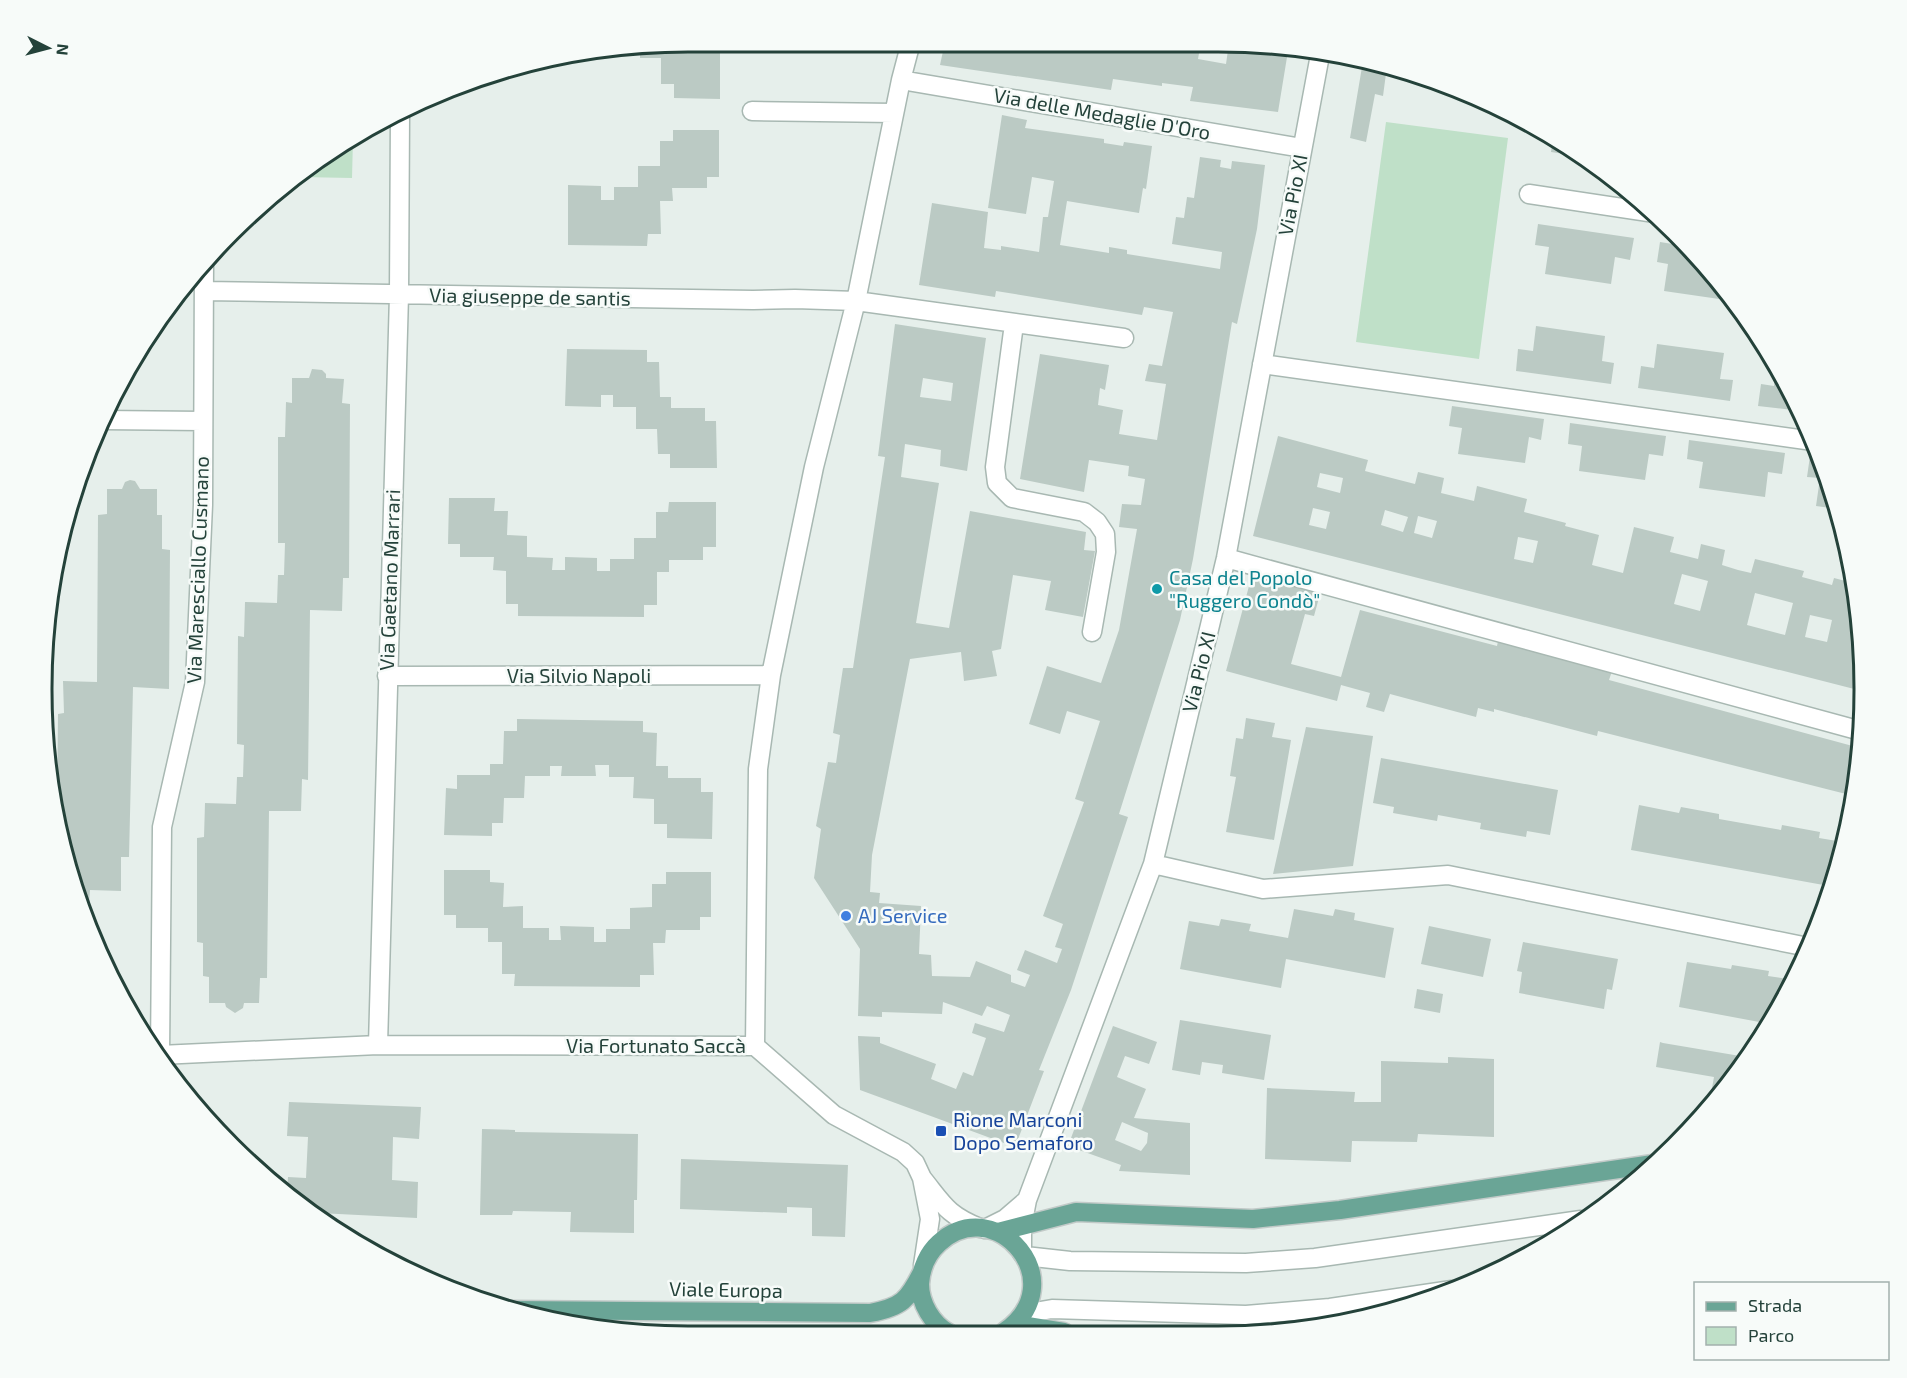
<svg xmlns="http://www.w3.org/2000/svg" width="1907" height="1378" font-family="'Exo 2',sans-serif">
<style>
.green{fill:#bfe0c8}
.building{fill:#bbcac4;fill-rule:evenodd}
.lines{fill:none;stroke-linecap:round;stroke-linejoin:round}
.minor-casing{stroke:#a8b8b2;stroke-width:21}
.major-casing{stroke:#c2cac8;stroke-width:21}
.minor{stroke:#fff;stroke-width:18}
.major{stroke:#6aa596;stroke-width:18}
.culture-dot{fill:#0f9aa8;stroke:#f7fbf9;stroke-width:2}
.shop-dot{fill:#3f7fe0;stroke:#f7fbf9;stroke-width:2}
.transit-dot{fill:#1a4fb4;stroke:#f7fbf9;stroke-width:2}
.labels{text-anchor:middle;stroke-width:5;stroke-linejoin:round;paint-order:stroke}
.street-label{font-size:20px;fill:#24423a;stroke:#f7fbf9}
.culture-label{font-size:20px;fill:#0d838f;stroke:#f7fbf9;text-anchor:start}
.shop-label{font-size:20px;fill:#366cbe;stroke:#f7fbf9;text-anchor:start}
.transit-label{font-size:20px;fill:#164399;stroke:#f7fbf9;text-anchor:start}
.rim{fill:none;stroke:#24423a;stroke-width:3}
</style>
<rect width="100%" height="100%" fill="#e6efeb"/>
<path class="green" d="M1386,122L1508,138L1479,359L1356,342Z
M353,139L352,178L300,177L330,151Z"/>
<path class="building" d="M689,42H708V51H720V99L674,98V84H661V58H640V48Z
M945,42H1201L1198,59L1226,64L1229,43L1288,51L1278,112L1190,101L1193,87L1162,83V86L1113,79L1111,90L940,65Z
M1363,61L1387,66L1383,96L1375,94L1366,142L1350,138Z
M1002,115L1027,120L1025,128L1104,139V143L1123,146L1124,142L1152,146L1146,189L1143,188L1139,213L1067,201L1060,245L1109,253V247L1127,250V254L1220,269L1222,252L1172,244L1176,217L1184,218L1187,197L1194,198L1200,157L1221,160L1220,167L1231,169L1232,161L1265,165L1257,229L1237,324L1232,322L1193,559L1180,620L1119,814L1128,817L1071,990L1039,1070L1044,1071L1015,1147L860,1090L858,1036L880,1037V1043L936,1064L931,1079L956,1089L963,1072L973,1076L986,1038L972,1033L975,1023L1004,1032L1010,1015L987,1006L982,1016L943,1002L942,1014L882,1012V1017L858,1016L860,949L814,878L821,829L816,826L828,762L836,763L840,735L833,733L843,668H853L885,457L878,456L895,324L986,338L967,471L940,466L941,450L905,444L901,477L939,483L916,623L949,628L970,511L1086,532L1084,550L1095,551L1083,617L1045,610L1051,581L1013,575L1001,649L992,651L997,676L964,681L961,652L910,659L872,855L870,892L880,893L879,903L921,906L919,954L931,955L932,976L970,977L976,961L1011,975V982L1025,987L1030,975L1017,970L1025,950L1057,963L1062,949L1055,947L1063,924L1043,916L1084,802L1075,799L1100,721L1067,711L1060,734L1029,724L1047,666L1101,683L1119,630L1137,529L1119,527L1122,504L1141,505L1145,479L1128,476L1129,466L1089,460L1084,492L1020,479L1040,354L1109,365L1105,390L1100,388L1098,405L1123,410L1119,434L1157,440L1166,384L1145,381L1149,364L1162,366L1173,312L1144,307L1142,315L996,291L995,297L919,285L932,203L988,212L984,248L1001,250V246L1039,252L1043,217H1048L1054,181L1032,177L1026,214L988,208ZM923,378L953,383L951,401L920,397Z
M673,130H719V177H707V188H672L673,201H660L661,234H648L647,246L568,245V185L601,186V200H614V187H638V166H660V141H673Z
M1553,138L1577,151L1585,157L1551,152Z
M1538,224L1634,238L1630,260L1615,257L1611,284L1545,274L1549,247L1535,245Z
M1660,242L1685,246L1731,295L1733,301L1664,291L1668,264L1657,262Z
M1536,326L1605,336L1602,361L1614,363L1611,384L1516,371L1518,349L1533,351Z
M1657,344L1724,353L1720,379L1733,380L1730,401L1638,388L1641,366L1654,368Z
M567,349L647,350V362H659L660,397H671V408H705V421H716L717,468H670V454H658L657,429H636V407H613V395H601V407L565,406Z
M1776,367L1798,403L1801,411L1758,406L1761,384L1774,386Z
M312,369L322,370L326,374V378L344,379L342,403L350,404L349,578H343L342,611L310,610L308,780L302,779L301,811H269L267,978H260L259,1003H244L243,1008L235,1013L226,1007L225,1003H209V977L203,976V943L197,942V838L204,837L205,803L236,804L237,777H243L244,745L237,744L238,636L244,637L245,602L277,603L278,575H284L285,543H278V437H285L286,402L292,403V378H309Z
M1452,406L1544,419L1541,440L1529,437L1525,463L1458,454L1462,428L1449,426Z
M1570,423L1666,436L1663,456L1649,454L1645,480L1579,471L1582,446L1568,444Z
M1278,436L1368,460L1365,471L1380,475L1415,484L1418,472L1444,478L1441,493L1474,501L1477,486L1527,499L1524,512L1566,523L1565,526L1599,535L1592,565L1623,573L1634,527L1674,537L1670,552L1698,559L1701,544L1725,550L1722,565L1738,570L1751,573L1755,559L1804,571L1802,577L1832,585L1834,578L1853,583L1862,635L1859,650L1863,651L1862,691L1253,536ZM1320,473L1343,478L1340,493L1317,487ZM1313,508L1330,512L1326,529L1309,525ZM1385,510L1408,517L1403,532L1381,525ZM1418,516L1437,521L1432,538L1414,533ZM1518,537L1538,541L1533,563L1514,559ZM1682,574L1708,581L1700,611L1674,604ZM1755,593L1793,603L1785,635L1747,625ZM1810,615L1832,620L1827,642L1805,637Z
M1689,440L1785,453L1782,474L1768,472L1765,497L1699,488L1703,462L1687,459Z
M1810,456L1819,458L1838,509L1816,506L1820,478L1807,477Z
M130,480L135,481L140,489H157V515H162V549L170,550L169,689L133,687L129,857H121V891L90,890L88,917H86L57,810L58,714L64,713L63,681L97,682L98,515L107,514V489H122L125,482Z
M449,498H495L494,511H508L507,535L527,536V557L553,558L552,570H565V557L597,558V571H610V559H634V538H656V512H668L669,502H716V547H703V560H669V572H657V605H644V617L518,616V604H506V571L493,570L494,557H460V544H448Z
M1252,575L1320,594L1314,616L1305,614L1291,664L1341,677L1360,610L1497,646L1498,641L1612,671L1609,680L1860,748V773L1857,785L1849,782L1846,794L1598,731L1597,736L1494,709V712L1478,708L1476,717L1390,694L1384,712L1366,707L1370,693L1341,685L1337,701L1226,671Z
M1246,718L1275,723L1272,737L1291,740L1274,840L1226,832L1236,777L1230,776L1236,738L1243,739Z
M517,719L643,721V732L657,733L656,766H668V778H701V792H713L712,839L667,838V824H654V799L633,798L634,777H609V765H595L596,776H561L562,766H550V776H525L524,798H504L503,823H492V836L444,835L446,788L457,789V775H490V764H503L504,731H517Z
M1306,727L1373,736L1353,866L1273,874Z
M1381,758L1558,790L1550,835L1527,831L1526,837L1480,829L1481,823L1438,815L1437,821L1393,813L1394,807L1373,803Z
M1639,805L1679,813L1681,807L1719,814V819L1781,830L1782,825L1820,832L1819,838L1837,841L1829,886L1631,850Z
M444,870H490V882L504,883L503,907L523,906V928H549V940H561L560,926L594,927V942H606V929H630V908L652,907V884H666V872H711V917H700V930H666L665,943H653L654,975H640V987L514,986L515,974H502V942H488V928H456V915H444Z
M1294,909L1333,916L1335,909L1355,913L1354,920L1394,928L1385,978L1286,959L1281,988L1180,969L1189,921L1219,926L1221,919L1251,924L1249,931L1288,938Z
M1429,926L1491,939L1483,977L1421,964Z
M1523,942L1618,959L1612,990L1607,989L1604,1009L1519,993L1522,972L1517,971Z
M1687,962L1731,969L1732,965L1769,971L1768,976L1788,979L1787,983H1792L1778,1012L1770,1024L1679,1007Z
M1417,989L1443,994L1440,1013L1414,1008Z
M1180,1020L1271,1035L1264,1080L1222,1073L1223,1065L1202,1062L1200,1075L1172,1070Z
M1113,1026L1157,1042L1149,1064L1125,1056L1117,1077L1146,1089L1134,1118L1190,1123V1175L1119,1171L1121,1165L1068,1146ZM1122,1122L1148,1133L1147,1143L1141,1151L1115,1140Z
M1660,1042L1663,1043L1746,1057L1723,1089L1712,1088L1714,1077L1656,1067Z
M1448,1057L1494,1059V1137L1418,1134L1417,1142L1352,1141L1351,1162L1265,1159L1267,1088L1355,1092L1354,1102H1381V1061L1448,1063Z
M289,1102L421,1107L419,1139L393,1137L392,1180L418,1182L417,1218L319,1213L287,1192L288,1177L306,1178L308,1137L287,1136Z
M482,1129L515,1130V1132L638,1134L637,1200H634V1233L570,1232L571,1212L513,1211L512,1215H480Z
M681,1159L848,1165L845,1237L812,1236V1208L787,1207V1213L680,1209Z"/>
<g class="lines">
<defs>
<path id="minor" d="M901,80L1302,148
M752,111L894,113
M1529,194L1655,213
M204,291L753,300L795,299L856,301L1124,338
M1014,324L995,467L997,483L1012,498L1084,512L1097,522L1105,534L1106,552L1092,632
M1262,364L1813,441
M102,420L203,421
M1226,558L1861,731
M387,676L771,675
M1153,864L1263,889L1448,875L1808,947
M378,1045L399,295L400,114
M755,1046L758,769L771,675L814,467L856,301L901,80L911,42
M160,1055L378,1045L755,1046L834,1115L903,1152L915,1163L922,1178
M160,1056L162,827L195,682L203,505L204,261
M1027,1200L1153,864L1226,558L1320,55
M985,1229L1005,1219L1027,1200L1022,1226V1253
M1025,1256L1070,1261L1246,1263L1315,1258L1581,1220
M923,1265L930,1219L922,1178C943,1204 947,1215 980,1228
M1023,1314L1052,1309L1246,1315L1330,1308L1452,1290"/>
<path id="major" d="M998,1232L1076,1212L1253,1219L1340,1210L1653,1164
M511,1310L870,1313C902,1307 908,1300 922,1272
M1015,1324L1064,1332
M949,1333C932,1324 920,1303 920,1284C921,1268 928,1253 939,1243C996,1191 1075,1283 1004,1332"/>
</defs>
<use href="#minor" class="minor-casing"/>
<use href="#major" class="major-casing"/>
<use href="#minor" class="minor"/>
<use href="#major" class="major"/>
</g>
<circle class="culture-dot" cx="1157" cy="589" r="6"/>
<circle class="shop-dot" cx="846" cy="916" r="6"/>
<rect class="transit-dot" x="935" y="1125" width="12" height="12" rx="3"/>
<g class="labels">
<g class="street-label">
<text transform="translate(1102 114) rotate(10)" y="7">Via delle Medaglie D'Oro</text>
<text transform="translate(1293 195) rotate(-79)" y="7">Via Pio XI</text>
<text transform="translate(530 297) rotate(1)" y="7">Via giuseppe de santis</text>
<text transform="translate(198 570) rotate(-88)" y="7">Via Maresciallo Cusmano</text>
<text transform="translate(390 580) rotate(-88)" y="7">Via Gaetano Marrari</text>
<text transform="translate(1199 672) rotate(-76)" y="7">Via Pio XI</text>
<text x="579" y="683">Via Silvio Napoli</text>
<text x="656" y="1053">Via Fortunato Saccà</text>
<text transform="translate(726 1290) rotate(1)" y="7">Viale Europa</text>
</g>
<g class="culture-label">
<text x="1169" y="585">Casa del Popolo<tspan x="1169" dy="23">"Ruggero Condò"</tspan></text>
</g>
<g class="shop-label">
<text x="858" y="923">AJ Service</text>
</g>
<g class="transit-label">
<text x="953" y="1127">Rione Marconi<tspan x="953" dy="23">Dopo Semaforo</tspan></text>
</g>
</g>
<path d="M0 0H1907V1378H0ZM688 52H1218A636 636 0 0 1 1854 688V690A636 636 0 0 1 1218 1326H688A636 636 0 0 1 52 690V688A636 636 0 0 1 688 52Z" fill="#f7fbf9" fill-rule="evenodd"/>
<path class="rim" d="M688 52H1218A636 636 0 0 1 1854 688V690A636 636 0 0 1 1218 1326H688A636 636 0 0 1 52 690V688A636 636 0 0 1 688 52Z"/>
<rect x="1694" y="1282" width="195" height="78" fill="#f7fbf9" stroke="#a3b1ad" stroke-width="1.5"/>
<rect x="1706" y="1302" width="30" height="9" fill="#6aa596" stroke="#a3b1ad" stroke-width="1.5"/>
<text x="1748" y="1312" font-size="18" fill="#24423a">Strada</text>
<rect x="1706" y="1327" width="30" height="18" fill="#bfe0c8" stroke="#a3b1ad" stroke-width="1.5"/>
<text x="1748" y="1342" font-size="18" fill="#24423a">Parco</text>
<g transform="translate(48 48) rotate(96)" stroke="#f7fbf9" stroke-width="4.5" paint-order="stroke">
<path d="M0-4.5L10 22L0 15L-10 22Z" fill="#24423a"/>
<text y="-9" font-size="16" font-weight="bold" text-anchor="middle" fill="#24423a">N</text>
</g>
</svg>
